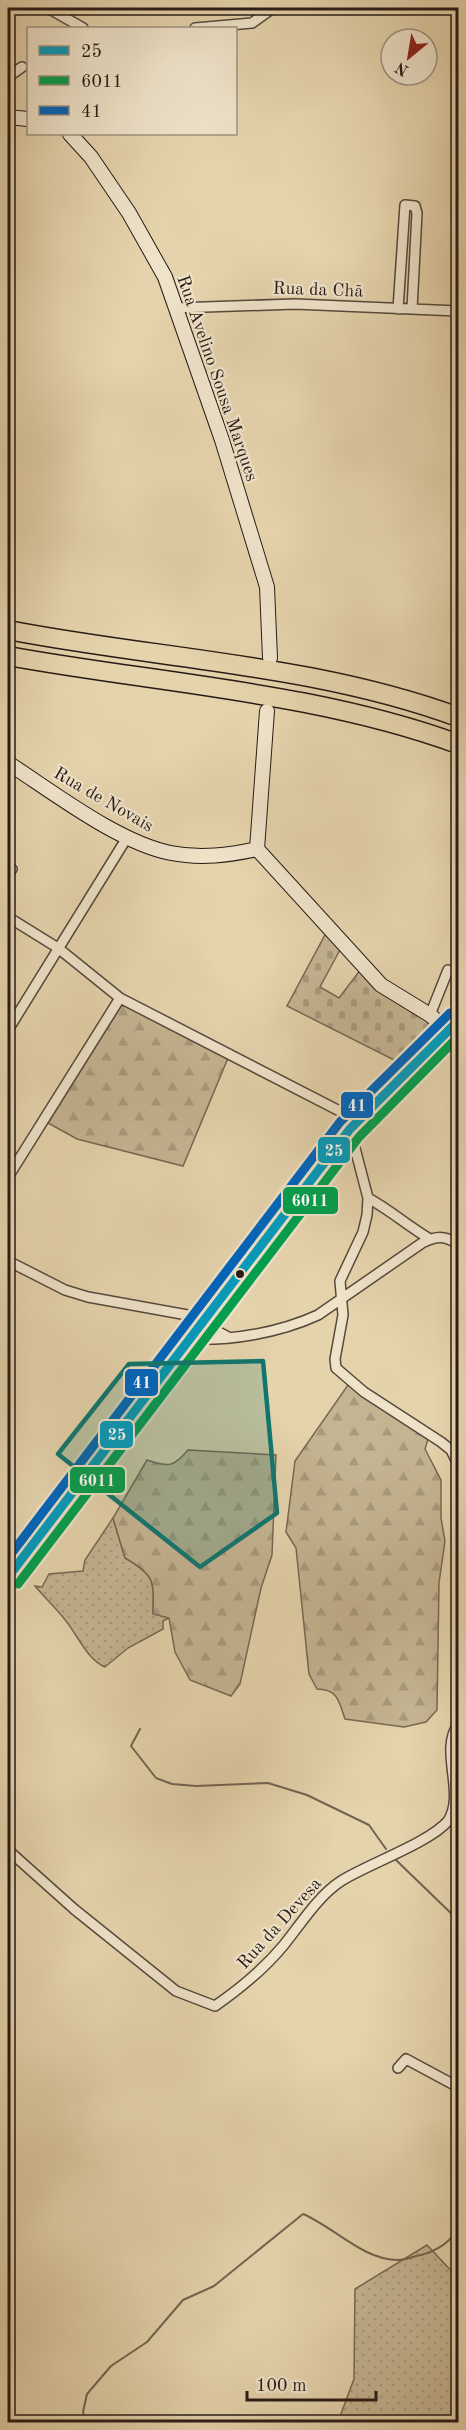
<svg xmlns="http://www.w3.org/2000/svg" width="466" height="2430" font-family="'Old Standard TT',serif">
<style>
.grass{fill:url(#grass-dots);stroke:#766854;stroke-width:1.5}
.forest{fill:url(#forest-firs);stroke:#766854;stroke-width:1.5}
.cemetery{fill:url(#cemetery-stones);stroke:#766854;stroke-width:1.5}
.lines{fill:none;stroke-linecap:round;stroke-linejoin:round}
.stream{stroke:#726451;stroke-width:2}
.street-casing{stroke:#56493c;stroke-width:12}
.secondary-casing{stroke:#271b16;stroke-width:16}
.highway-casing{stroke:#271b16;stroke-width:21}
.street{stroke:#eee2c9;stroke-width:9}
.secondary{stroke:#eee2c9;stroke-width:14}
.highway{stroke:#e5d3ac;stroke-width:18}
.bus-1-casing{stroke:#eee2c9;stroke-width:14}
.bus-2-casing{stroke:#eee2c9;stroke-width:14}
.bus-3-casing{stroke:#eee2c9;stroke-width:14}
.bus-1{stroke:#049bbc;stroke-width:9}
.bus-2{stroke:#029f4e;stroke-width:9}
.bus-3{stroke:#0065bd;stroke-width:9}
.marked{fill:#0f766e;fill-opacity:0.2;stroke:#0f766e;stroke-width:4.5;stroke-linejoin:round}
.bus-dot{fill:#271b16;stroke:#eee2c9;stroke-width:2}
.labels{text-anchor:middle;stroke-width:4.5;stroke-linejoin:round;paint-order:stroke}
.street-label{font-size:18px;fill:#271b16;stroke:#eee2c9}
.line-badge{stroke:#eee2c9;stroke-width:2}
.badge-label{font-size:16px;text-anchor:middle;font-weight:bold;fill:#fff}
</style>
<defs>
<pattern id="grass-dots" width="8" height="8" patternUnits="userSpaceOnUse" patternTransform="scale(1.5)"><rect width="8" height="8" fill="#c5b492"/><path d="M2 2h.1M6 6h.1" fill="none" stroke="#a99a7d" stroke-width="1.8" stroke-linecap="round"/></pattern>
<pattern id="forest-firs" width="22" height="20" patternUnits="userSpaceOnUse" patternTransform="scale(1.5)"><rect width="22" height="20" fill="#c5b492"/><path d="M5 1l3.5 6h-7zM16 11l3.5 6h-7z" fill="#a99a7d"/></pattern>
<pattern id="cemetery-stones" width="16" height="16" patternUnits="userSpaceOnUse" patternTransform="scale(1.5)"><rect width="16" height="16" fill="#c5b492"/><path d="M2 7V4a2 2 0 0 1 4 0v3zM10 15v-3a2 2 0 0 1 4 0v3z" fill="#a99a7d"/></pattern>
</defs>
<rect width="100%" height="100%" fill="#e5d3ac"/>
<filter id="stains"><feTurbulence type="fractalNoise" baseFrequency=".00333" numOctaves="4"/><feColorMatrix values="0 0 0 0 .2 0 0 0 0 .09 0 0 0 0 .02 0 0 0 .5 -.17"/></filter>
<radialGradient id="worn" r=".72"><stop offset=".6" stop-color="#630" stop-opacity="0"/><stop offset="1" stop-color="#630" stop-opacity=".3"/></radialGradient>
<path class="grass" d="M113,1518L125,1558C155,1575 154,1580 153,1613L169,1618L163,1621V1629L128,1648L105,1667C87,1659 78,1636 66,1621C57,1609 45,1598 35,1586L42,1587L49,1574L83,1571L85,1560Z
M427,2245L458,2278V2422H338L354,2379L355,2289Z"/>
<path class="forest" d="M121,1006H127L228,1058L183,1166L77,1139L48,1123Z
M348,1385L428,1439L425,1449L441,1480V1518L445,1541L439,1583L437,1710L426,1722L404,1727L345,1719C339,1702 338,1689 317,1689L309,1674L296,1548L286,1532L295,1461Z
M188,1450L276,1455L272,1555L261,1588L240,1684L231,1696L190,1680L175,1652L169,1618L153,1614C154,1581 155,1575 125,1558L113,1518L147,1460C168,1467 173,1468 188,1450Z"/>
<path class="cemetery" d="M326,933L341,948L320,987L339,998L361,969L432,1023L406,1066L287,1006Z"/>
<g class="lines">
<path class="stream" d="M140,1729L131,1746L156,1778L172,1784L196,1786L268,1783L307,1795L369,1825L386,1849
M396,1860L458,1920
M85,2422L83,2412L87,2394L111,2366L147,2342L183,2300L214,2286L303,2214C334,2227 363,2260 398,2260C406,2260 414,2256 421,2255C436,2251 450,2242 458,2229"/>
<defs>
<path id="street" d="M48,8L83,28
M195,28L252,23L273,8
M8,77L22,67
M176,308L295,304L458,311
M398,309L405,205L415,206L417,213L412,309
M8,867L12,869L8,874
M8,917L58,948L120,998L359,1121
M430,1015L448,970
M8,1030L128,836
M350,1129L368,1198L367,1215L363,1232L340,1281L343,1315L335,1359L336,1368L364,1392L441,1442L451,1450L458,1464
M8,1177L120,998
M368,1198C390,1210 408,1226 430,1239
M8,1261L65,1290L88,1297L204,1318L215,1330L230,1338
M188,1339C230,1341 279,1333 318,1315L422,1243C436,1236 444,1235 458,1244
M8,1850L74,1909L176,1991L215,2006C241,1988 263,1970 283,1946C301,1924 317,1897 341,1881C368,1864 429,1843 448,1821C466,1793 439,1752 458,1724
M398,2068L406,2059L458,2087"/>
<path id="secondary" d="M8,117L28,119
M70,134L91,157L129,213L165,277L222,440L267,587L270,658
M267,711L257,849L381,985L430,1015L449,1031
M8,763C53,792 119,843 171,853C201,859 229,855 257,849
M8,1577L350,1129L458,1021"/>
<path id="highway" d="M8,630C157,659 314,664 458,717
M8,656C156,683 316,692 458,744"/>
</defs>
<use href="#street" class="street-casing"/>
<use href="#secondary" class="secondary-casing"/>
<use href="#highway" class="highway-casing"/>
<use href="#street" class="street"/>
<use href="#secondary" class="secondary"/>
<use href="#highway" class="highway"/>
<defs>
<path id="bus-1" d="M8,1577L350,1129L458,1021"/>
<path id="bus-2" d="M18,1584L359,1137L458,1037"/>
<path id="bus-3" d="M8,1558L340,1122L450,1013"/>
</defs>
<use href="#bus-1" class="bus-1-casing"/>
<use href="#bus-2" class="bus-2-casing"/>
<use href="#bus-3" class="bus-3-casing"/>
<use href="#bus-1" class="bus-1"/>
<use href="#bus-2" class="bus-2"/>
<use href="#bus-3" class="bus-3"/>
</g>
<path class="marked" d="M263,1361L277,1513L200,1567L58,1454L129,1364Z"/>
<circle class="bus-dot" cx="240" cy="1274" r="5"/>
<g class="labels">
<g class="street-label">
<text transform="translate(318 289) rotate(2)" y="6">Rua da Chã</text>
<text transform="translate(218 378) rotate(71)" y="6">Rua Avelino Sousa Marques</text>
<text transform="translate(104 799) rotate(30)" y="6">Rua de Novais</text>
<text transform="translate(279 1923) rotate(-48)" y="6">Rua da Devesa</text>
</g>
</g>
<g class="line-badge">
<rect x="340" y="1091" width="34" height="28" rx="6" fill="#0065bd"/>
<rect x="317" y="1136" width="34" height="28" rx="6" fill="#049bbc"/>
<rect x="282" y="1186" width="57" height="29" rx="6" fill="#029f4e"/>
<rect x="124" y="1368" width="35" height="29" rx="6" fill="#0065bd"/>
<rect x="99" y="1420" width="35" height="29" rx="6" fill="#049bbc"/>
<rect x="69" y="1466" width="57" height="28" rx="6" fill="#029f4e"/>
</g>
<g class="badge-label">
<text x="357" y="1111">41</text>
<text x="334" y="1156">25</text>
<text x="310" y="1206">6011</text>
<text x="142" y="1388">41</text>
<text x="117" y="1440">25</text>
<text x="97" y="1486">6011</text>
</g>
<rect width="466" height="2430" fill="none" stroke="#e5d3ac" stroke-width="30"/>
<rect x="9" y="9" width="448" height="2412" fill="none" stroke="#271b16" stroke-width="3"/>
<rect x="15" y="15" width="436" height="2400" fill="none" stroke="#271b16" stroke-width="1.5"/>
<rect x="27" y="27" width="210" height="108" fill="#eee2c9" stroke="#9e9281" stroke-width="1.5"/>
<rect x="39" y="46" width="30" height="9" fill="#049bbc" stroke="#9e9281" stroke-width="1.5"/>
<text x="81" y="57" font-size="18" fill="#271b16">25</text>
<rect x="39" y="76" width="30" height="9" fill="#029f4e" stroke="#9e9281" stroke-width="1.5"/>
<text x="81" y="87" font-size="18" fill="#271b16">6011</text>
<rect x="39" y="106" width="30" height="9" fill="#0065bd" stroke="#9e9281" stroke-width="1.5"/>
<text x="81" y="117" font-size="18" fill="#271b16">41</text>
<g transform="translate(409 57) rotate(210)"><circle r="28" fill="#eee2c9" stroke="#9e9281" stroke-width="1.5"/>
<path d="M0-4.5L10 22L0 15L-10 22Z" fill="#8f2418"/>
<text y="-9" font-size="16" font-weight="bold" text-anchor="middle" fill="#271b16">N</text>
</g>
<path d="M247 2391v9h129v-9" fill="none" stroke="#271b16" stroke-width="3"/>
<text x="256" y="2391" font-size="18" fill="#271b16" stroke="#eee2c9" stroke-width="4.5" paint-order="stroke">100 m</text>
<rect width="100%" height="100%" filter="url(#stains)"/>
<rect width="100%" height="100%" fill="url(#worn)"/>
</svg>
